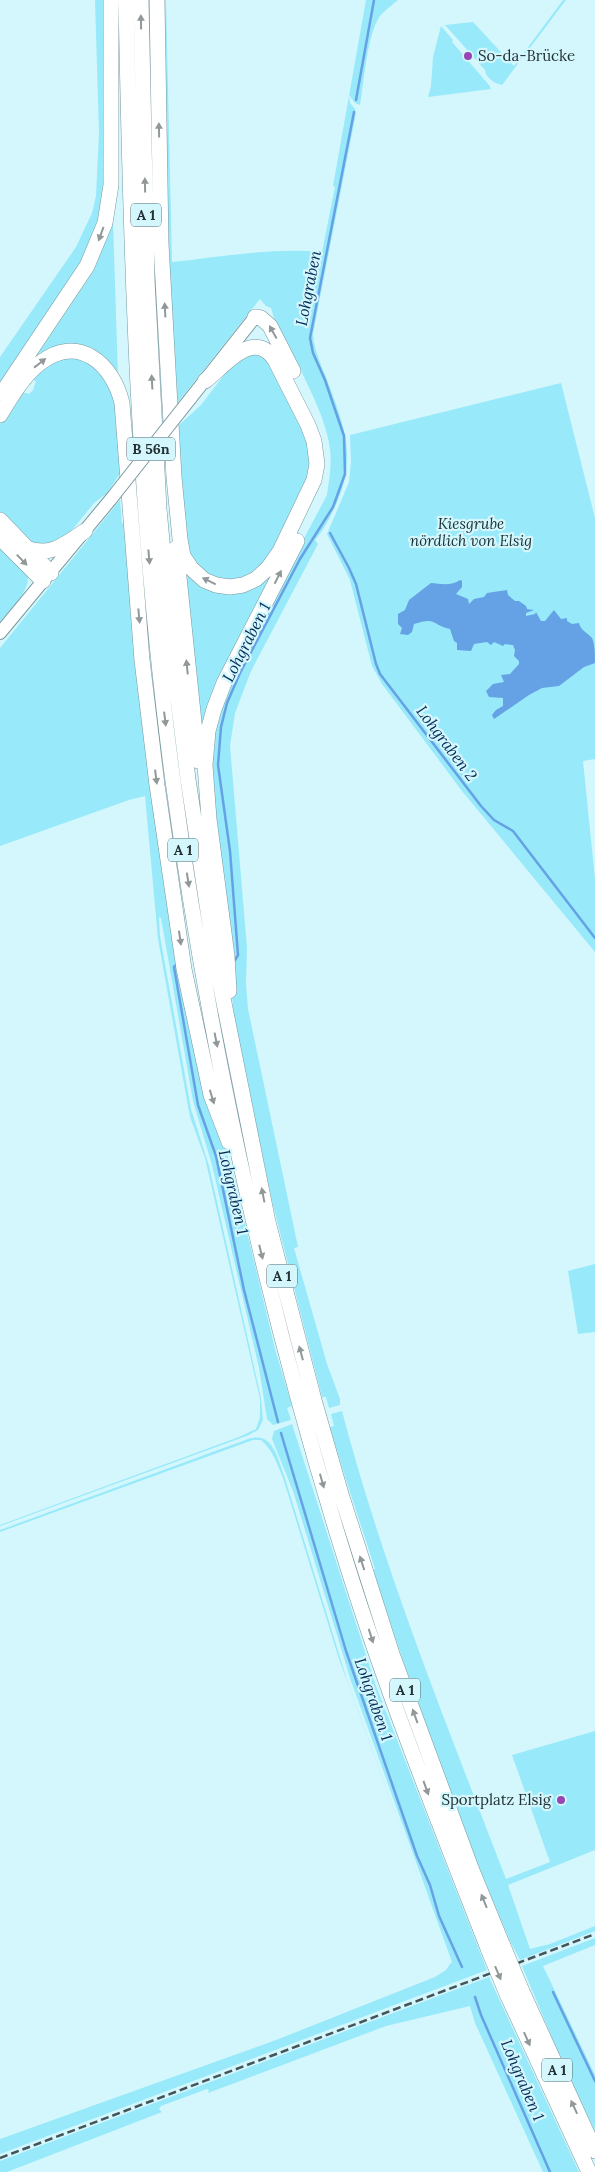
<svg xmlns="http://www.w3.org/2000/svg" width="595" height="2172" font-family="Lora,serif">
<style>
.green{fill:#98e9f9}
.water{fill:#65a1e5}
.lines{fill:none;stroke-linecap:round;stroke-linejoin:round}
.stream{stroke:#65a1e5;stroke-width:2.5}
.primary-casing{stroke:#78989f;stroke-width:14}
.highway-casing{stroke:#78989f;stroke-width:16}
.primary{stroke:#fff;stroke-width:12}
.highway{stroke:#fff;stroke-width:15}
.rail{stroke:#435558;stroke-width:2.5;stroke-dasharray:8 4;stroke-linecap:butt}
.primary-bridge-casing{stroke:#78989f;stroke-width:14;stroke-linecap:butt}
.highway-bridge-casing{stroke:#78989f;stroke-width:16;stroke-linecap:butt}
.primary-bridge{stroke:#fff;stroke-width:12}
.highway-bridge{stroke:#fff;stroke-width:15}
.oneway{fill:#91989a}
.poi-dot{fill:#9746b6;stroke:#d4f7fe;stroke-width:2}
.labels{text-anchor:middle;stroke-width:4.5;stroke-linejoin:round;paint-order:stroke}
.shield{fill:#d4f7fe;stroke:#586c71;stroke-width:1}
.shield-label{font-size:14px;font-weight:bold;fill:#233134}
.poi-label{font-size:15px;fill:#233134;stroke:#d4f7fe;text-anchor:start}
.park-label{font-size:15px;font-style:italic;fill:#172e32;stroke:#d4f7fe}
.water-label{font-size:16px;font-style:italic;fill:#012c57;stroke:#d4f7fe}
</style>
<rect width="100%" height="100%" fill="#d4f7fe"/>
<path class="green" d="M95,0H106L109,163L96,239L0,389V357L76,247L92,213L96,196L99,133Z
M161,0H166L172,262C221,257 272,247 322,252L335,187L333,186L366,0H398C392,5 385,10 380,16C367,34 364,82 360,105L355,103L349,95L350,103L355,109L356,113L313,334C314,352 323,368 329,385C347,433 357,462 333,511C328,521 323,531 315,540L318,544L251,671L235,713L230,746L247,948L246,983L248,1009L298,1247L294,1248L327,1364L340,1399V1405L329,1408L326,1397H322L272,1201L234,1016L211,787L212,729L238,663L327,495C329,480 332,465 330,449C326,412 291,353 274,318L271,308L266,306L260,299L175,406L169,309Z
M563,0H566L502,85C495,84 485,77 485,70L445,25L473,22L514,66Z
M441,26L453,40L452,42L489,85L491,89L428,97L431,86L433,57Z
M113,222L118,376L64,349L0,403Z
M244,354L266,356L310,440V481L262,569L236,582L205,575L186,550L178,426L201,405L230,367Z
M57,358H84L113,384L121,472L107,493L94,503L64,540L35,547L0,514V422L22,392L29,394L33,390L36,381L33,380L31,384L28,385V380Z
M561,383L595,518V759L583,761L595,879V952L462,791L382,684L372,666L350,580L327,534L349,482L351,461L350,435Z
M321,440L324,461L317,492L235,651L202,745L183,563L227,591L280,558Z
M120,500L122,524L126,520L211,1110L231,1165L275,1349L292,1406L287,1408L291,1420L273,1425L267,1419L259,1368L212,1165L193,1101L161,918L159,917L160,936L191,1109L209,1166L261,1398L263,1420L258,1430L249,1435L0,1526V1525L239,1437L256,1429L260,1417V1399L205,1158L190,1117L158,939L145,796L129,800L0,846V648Z
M0,545C8,553 20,563 26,573C35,587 8,612 0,622Z
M595,1264V1332L578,1334L568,1271Z
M342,1411C384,1571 447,1725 506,1879L550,1862L512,1755L595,1731V1850L508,1885L530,1949L550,1944L595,1926V1931L520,1960L511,1943C458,1822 414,1696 373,1570L375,1569C360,1522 344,1475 330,1427L334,1426L331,1414Z
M292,1424L376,1686L487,1970L0,2154V2139L276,2040L435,1977L446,1970L450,1964L338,1656L283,1478C277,1464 273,1450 261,1440H253L0,1532V1530L248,1439C273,1431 277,1457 284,1475L347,1680L450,1964L452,1962L351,1681L293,1491L272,1439L274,1431Z
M595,1938V1945L543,1966L595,2075V2131L565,2069L522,1966Z
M489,1977L579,2172H543L475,2023L470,2006L386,2026L208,2093L209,2090L207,2089L161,2106L159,2109L162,2112L7,2172H0V2161Z"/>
<path class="water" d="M460,580L462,581V587L456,594L468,599L469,604L474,599L484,597L487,593L507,590L508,595L515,601H519L526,606L527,609L534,610L526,613V616L535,614L536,612L541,621H545L554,610L561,619L567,618V621L572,624L579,623C581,631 587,632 592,638C595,644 595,656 595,663L584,667L559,686L542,688L529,695L494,719L492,715L496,710L503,706V698L489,697L486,691L493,684L504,682L501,675L510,674L519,664V661L514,656L515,650L513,645L505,644L503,646L494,642L491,645L487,642L474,644L471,651L457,650V643L454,641L450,629C433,626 437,616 414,624L412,632L408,635L400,634L402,628L398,624V614L405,610L409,600L431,583C441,584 452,586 460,580Z"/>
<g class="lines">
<path class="stream" d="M356,100L374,0
M330,533L349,568L356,584L376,664L380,674L481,806L494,820L513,831L595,938
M235,960L238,955L230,851L218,765L221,727L227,703L240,673L300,559L333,507L345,474L344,436L325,380L313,353L310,338L354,112
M176,965L174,967L198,1105L216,1156L244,1290L278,1422
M281,1433L346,1651L417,1856L430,1885L439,1916L462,1967
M553,1992L595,2081
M475,1997L481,2015L550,2172"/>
<defs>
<path id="primary" d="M190,399L255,317
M0,633L111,499"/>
<path id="highway" d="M126,0C131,261 138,522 173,781C209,1047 267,1310 347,1565C388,1696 439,1823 489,1951
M141,0L147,280L159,509L173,659L188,779L215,958L268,1222L314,1400L341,1494L392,1654L471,1868L503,1946
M157,0L161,244L174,477L180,539L183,556L191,568L204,580L216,585L230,587L243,585L256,579L268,568L280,551L314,480L317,464L314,441L308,425L275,360C253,327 224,367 205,381
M255,317L261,318L270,326L293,371
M2,393L87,266L105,223L111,185V0
M0,415C11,397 23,376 40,363C78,333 113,364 122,403L142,660L157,785L184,969L211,1095L229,1142
M0,520L51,573
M0,538L43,581
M26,548C53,557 64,544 85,531
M176,548L198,761
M229,991L227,956L209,819L205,765L208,731L214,709L224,683L297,541
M521,1989L595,2151
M507,1994L589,2172"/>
</defs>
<use href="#primary" class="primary-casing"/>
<use href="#highway" class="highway-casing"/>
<use href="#primary" class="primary"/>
<use href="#highway" class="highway"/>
<path class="rail" d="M0,2158L595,1934"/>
<defs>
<path id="primary-bridge" d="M111,499L190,399"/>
<path id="highway-bridge" d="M503,1946L521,1989
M489,1951L507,1994"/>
</defs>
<use href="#primary-bridge" class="primary-bridge-casing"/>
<use href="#highway-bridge" class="highway-bridge-casing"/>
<use href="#primary-bridge" class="primary-bridge"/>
<use href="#highway-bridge" class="highway-bridge"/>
</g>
<defs><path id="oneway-solid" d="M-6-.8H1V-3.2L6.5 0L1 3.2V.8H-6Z" transform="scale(1.25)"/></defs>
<g class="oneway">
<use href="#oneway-solid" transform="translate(141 22) rotate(-91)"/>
<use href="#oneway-solid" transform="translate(159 130) rotate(-91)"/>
<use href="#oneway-solid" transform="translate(145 185) rotate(-91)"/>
<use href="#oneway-solid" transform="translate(101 234) rotate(110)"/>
<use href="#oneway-solid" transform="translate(165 310) rotate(-93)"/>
<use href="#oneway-solid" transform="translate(273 332) rotate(-119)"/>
<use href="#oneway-solid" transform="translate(40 363) rotate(-38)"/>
<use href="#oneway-solid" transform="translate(152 382) rotate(-93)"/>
<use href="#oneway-solid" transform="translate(149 557) rotate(85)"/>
<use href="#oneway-solid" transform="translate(22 560) rotate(46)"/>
<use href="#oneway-solid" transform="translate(278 577) rotate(-63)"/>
<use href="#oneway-solid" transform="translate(209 581) rotate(-154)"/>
<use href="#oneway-solid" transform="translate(139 616) rotate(85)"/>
<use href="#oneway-solid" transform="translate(187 667) rotate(-96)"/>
<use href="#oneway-solid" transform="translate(165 719) rotate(83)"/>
<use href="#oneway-solid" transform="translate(156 777) rotate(83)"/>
<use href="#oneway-solid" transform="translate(188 880) rotate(81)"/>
<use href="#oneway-solid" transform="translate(180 938) rotate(82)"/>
<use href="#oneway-solid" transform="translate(216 1040) rotate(79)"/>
<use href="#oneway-solid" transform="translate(212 1097) rotate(73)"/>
<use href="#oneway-solid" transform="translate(263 1195) rotate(-101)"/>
<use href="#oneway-solid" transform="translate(261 1252) rotate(76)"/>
<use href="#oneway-solid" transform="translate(301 1353) rotate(-105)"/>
<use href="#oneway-solid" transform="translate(322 1481) rotate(74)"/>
<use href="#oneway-solid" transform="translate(362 1563) rotate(-108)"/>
<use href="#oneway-solid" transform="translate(371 1636) rotate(72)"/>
<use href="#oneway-solid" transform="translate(415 1716) rotate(-110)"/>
<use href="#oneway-solid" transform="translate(426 1788) rotate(70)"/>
<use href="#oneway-solid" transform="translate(484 1901) rotate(-112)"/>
<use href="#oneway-solid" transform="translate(498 1973) rotate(67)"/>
<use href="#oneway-solid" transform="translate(527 2039) rotate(66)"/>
<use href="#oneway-solid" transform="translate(574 2107) rotate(-115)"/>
</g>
<g class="poi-dot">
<circle cx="468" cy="56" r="5"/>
<circle cx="561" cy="1800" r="5"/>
</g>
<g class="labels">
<g class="shield">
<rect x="131" y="203.5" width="30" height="23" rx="4"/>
<rect x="127" y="437.5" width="48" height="23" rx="4"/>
<rect x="168" y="838.5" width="30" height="23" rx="4"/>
<rect x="267" y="1264.5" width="30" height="23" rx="4"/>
<rect x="390" y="1678.5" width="30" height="23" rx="4"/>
<rect x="542" y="2058.5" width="30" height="23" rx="4"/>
</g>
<g class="shield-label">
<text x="146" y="220">A 1</text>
<text x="151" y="454">B 56n</text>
<text x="183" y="855">A 1</text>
<text x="282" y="1281">A 1</text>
<text x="405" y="1695">A 1</text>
<text x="557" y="2075">A 1</text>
</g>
<g class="poi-label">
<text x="478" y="61">So-da-Brücke</text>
<text x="551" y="1805" text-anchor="end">Sportplatz Elsig</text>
</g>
<g class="park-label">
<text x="471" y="529">Kiesgrube<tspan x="471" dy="17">nördlich von Elsig</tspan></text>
</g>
<g class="water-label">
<text transform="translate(308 288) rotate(-79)" y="6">Lohgraben</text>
<text transform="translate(246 642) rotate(-63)" y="6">Lohgraben 1</text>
<text transform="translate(447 743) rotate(53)" y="6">Lohgraben 2</text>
<text transform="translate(234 1192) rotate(77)" y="6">Lohgraben 1</text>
<text transform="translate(374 1699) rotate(71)" y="6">Lohgraben 1</text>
<text transform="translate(523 2080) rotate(67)" y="6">Lohgraben 1</text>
</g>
</g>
</svg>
